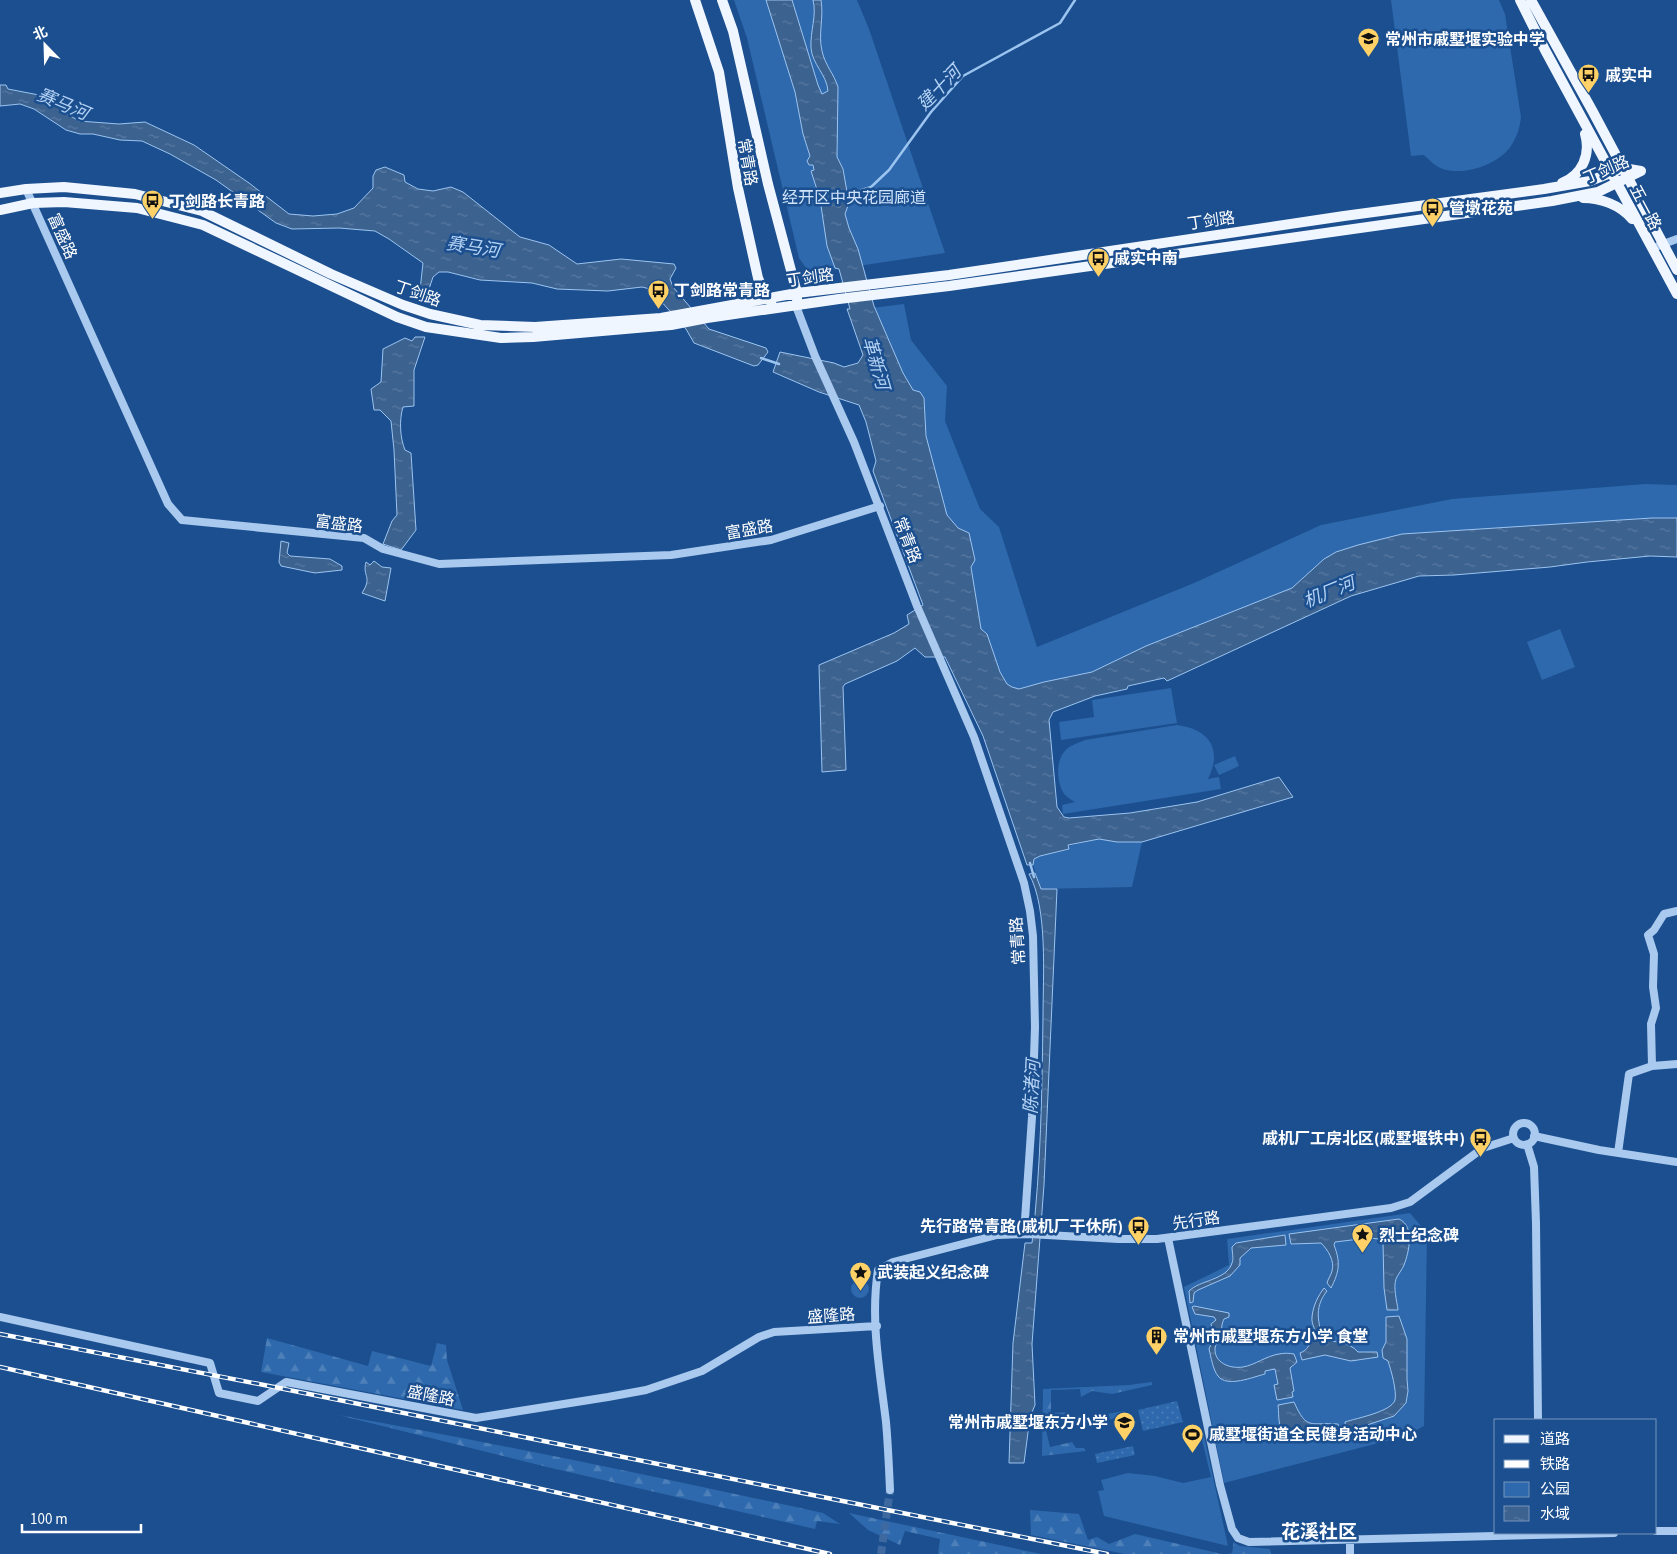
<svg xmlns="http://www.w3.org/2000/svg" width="1677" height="1554" font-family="'Source Sans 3','Noto Sans SC',sans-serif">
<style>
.grass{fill:url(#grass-dots)}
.forest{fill:url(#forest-firs)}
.park{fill:#2e69ad}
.water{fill:url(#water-ripples);stroke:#9cc4f0}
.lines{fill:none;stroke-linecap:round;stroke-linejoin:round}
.stream{stroke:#9cc4f0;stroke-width:2.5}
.minor-tunnel{stroke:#3d69a0;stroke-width:8;stroke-dasharray:8 4;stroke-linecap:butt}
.minor{stroke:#a9c9ee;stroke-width:8}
.major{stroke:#f0f6ff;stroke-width:10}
.rail-casing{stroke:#fff;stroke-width:4.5}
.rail{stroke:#1b4f8f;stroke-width:2.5;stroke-dasharray:8;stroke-linecap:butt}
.labels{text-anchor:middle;stroke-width:5;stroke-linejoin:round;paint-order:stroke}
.poi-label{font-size:16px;font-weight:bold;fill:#fff;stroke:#1b4f8f;text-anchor:start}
.street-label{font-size:16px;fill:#fff;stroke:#1b4f8f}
.park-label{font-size:16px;fill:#cfe3fa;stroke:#1b4f8f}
.water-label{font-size:18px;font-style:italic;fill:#b5d3f5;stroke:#1b4f8f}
.quarter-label{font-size:19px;font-weight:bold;fill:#fff;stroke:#1b4f8f}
</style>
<defs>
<pattern id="grass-dots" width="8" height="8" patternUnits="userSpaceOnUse" patternTransform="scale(1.25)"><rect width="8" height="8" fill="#2e69ad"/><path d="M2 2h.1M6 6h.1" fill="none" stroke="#4d80b9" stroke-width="1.8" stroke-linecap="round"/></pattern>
<pattern id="forest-firs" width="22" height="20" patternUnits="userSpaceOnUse" patternTransform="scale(1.25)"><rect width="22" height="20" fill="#2e69ad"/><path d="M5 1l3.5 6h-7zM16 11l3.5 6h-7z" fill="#4d80b9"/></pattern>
<pattern id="water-ripples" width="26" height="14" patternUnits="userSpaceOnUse" patternTransform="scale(1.25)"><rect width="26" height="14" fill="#3c6290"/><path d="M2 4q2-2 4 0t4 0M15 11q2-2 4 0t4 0" fill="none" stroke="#597aa1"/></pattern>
</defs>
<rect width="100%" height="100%" fill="#1b4f8f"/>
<path class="grass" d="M1177,1401L1183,1422L1143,1431L1138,1410Z
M1133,1446L1135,1455L1097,1463L1095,1454Z"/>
<path class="forest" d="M267,1338L368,1366L372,1351L431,1366L437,1343L446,1345L447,1360L463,1410L261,1372Z
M1152,1382V1385L1112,1394L1092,1391L1081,1397L1080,1389L1051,1390V1413L1070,1412L1071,1423L1064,1424L1063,1421L1045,1426L1050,1447L1072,1442L1076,1448H1084L1086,1451L1042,1456L1043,1389L1129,1385Z
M338,1415C500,1444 662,1478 823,1513L840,1524L817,1521L815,1529L547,1467Z
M1030,1510L1079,1514L1088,1540L1097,1537L1109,1544L1135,1534L1222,1554H1125L1031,1535Z
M849,1513L1041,1554H938L940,1539L905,1531L900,1545L868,1530Z
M1233,1542L1240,1546L1270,1549L1271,1554H1228L1232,1553L1233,1547Z"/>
<path class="park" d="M734,0H857L869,29L945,253L818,272L806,268L799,258L747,38Z
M1391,0H1499L1505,14L1521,117C1520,127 1517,137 1511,146C1498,165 1464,176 1443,169C1436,167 1429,160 1424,155L1411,156Z
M904,304L911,340L947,386L945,421L980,509L999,527L1037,647L1194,583L1321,525L1452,499L1645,484L1677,485V528L1434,546L1155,654L1007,704L863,309Z
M1560,629L1575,667L1542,680L1527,642Z
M1171,688L1177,723L1061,740L1059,722L1094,717L1092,700Z
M1177,725C1209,729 1223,749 1208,779L1219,777L1221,789L1063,814L1062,805L1075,802C1072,800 1068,798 1065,795C1057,785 1055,763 1064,752C1068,746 1078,743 1085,740Z
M1235,756L1239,766L1219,775L1214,765Z
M1099,839L1117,842H1142L1132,887L1041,889L1033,865L1034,859L1040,856L1068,850V846Z
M1410,1213L1427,1233L1424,1426L1406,1436L1224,1483L1184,1287L1229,1265L1227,1239Z
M851 1289a9 9 0 1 1 18 0a9 9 0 1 1-18 0Z
M1124,1411L1125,1416L1090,1424L1089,1417Z
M1203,1431L1228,1546L1104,1516L1098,1491L1104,1490L1101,1480L1128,1473L1155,1476L1183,1483L1211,1477L1200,1432Z"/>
<path class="water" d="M766,0H792L818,85L822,94L828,91C827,75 812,64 811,48C810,31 817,16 813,0H821C824,17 818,34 822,51C825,65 834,74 838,87L837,157L843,169L849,203L845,214L849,228L858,249L874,306L903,373L913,390L920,392L924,398L926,436L947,515L958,528L969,533L975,560L971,567L981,629L987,634L1000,672L1007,684L1012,687L1019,689L1044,682L1092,672L1146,646L1292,588L1324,559L1336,552L1358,545L1402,534L1652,518H1677V557L1650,556L1587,562L1550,567L1454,575L1419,576L1351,596L1167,681L1164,678L1128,686L1127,689L1095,696L1053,712L1049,720L1057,807L1064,817L1069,818L1130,813L1197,802L1279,777L1293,797L1142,842H1117L1099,839L1068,845L1069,849L1040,856L1034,859L1033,865H1027L983,736L945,657H925L915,648L897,661L845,684L843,687L846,770L822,772L819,665L894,633L909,624L907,615L923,605L873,471L876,461L866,422L859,405L819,392L773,372L780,352L834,363L844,367L858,363L863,355L847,309H850L839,269L835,268L827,246L820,199L811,171L814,170L813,165H809L807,161L810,156L803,134L795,92Z
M0,85H6L8,89L39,95L53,102L67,114L79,121L119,124L145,122L194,145L249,183L289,214L313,216L337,214L354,208L373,188V176L376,170L385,167L404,175L405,182L418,189L433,191L451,187L463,192L520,237L549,245L577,264L621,259L674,264L676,268L670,279L673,287L709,329L766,348L768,352L758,365L754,366L694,343L686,329L650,289L642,287L608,291L557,289L532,283L480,280L448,272H439L433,277L428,292L420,290L423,263L389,239L375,231L339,228L292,229L276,223L216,180L170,154L142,141L120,140L93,134H80L66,130L34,109L20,104L0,106Z
M415,337H425L414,370V406L403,407C399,420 400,438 405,450L411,453L416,530L401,550L383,544L392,521L397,515L394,450L391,421L380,410H374L371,389L381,382L383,349L405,338L412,341Z
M281,541L289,543L287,553L290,556L330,559L342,566V570L315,573L281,566L279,562Z
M374,561L382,567L391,568L385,601L362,593C373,576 362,577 366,562L370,565Z
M1035,873L1041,889H1057L1044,1185L1032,1344L1035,1405L1030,1417L1024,1463H1009L1013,1343L1025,1243H1032C1041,1168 1042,1091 1043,1016C1043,976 1048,908 1029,874Z
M1399,1219C1415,1226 1409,1252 1404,1265C1402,1270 1398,1274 1396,1279C1393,1288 1397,1301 1398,1310H1387L1384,1288L1383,1243L1380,1239L1368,1238L1335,1242L1334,1245C1341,1263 1339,1272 1331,1288L1327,1283C1328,1279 1331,1275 1332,1271C1335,1261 1328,1250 1321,1243L1291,1244L1289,1234Z
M1285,1235L1286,1245L1251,1248L1240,1258V1265L1230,1276L1198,1290L1194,1293L1193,1302L1190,1303L1189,1291C1200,1280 1227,1280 1232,1263C1234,1259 1232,1252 1232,1247L1236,1243Z
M1324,1288L1327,1291C1315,1306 1317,1320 1323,1337C1334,1344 1349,1341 1358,1352H1377L1378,1357L1351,1361L1325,1355L1302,1360L1300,1353C1307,1350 1307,1348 1311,1342C1321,1331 1311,1329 1312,1317C1313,1306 1318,1296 1324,1288Z
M1194,1306L1229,1313V1317L1224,1319C1221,1325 1222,1329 1221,1334C1219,1339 1216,1343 1215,1348C1214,1363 1230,1369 1243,1367C1255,1365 1266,1356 1279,1354C1284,1353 1289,1353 1294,1354L1297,1362L1290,1368L1294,1391L1292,1392L1293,1397L1277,1400L1274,1385L1278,1384L1275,1369L1265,1371V1374C1253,1377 1227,1388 1218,1376C1213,1370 1211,1357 1209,1349L1214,1337L1211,1324L1216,1320L1214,1317L1195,1314L1192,1307Z
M1399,1316L1407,1339V1379L1408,1391L1406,1403L1394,1416L1346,1432L1345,1422C1357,1418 1391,1412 1395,1400C1397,1391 1391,1370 1388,1361L1383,1358L1382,1350L1386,1342V1317Z
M1294,1402C1307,1431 1310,1422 1338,1424L1340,1432C1336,1431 1332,1431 1328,1432C1315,1434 1304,1446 1291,1439C1287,1436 1283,1433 1281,1428C1278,1422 1279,1412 1278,1405Z"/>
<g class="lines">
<path class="stream" d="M846,195L871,187L889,170L931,112L963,76L1060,23L1075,0
M761,358L779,364
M1030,863L1034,877"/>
<path class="minor-tunnel" d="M881,1554L890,1490"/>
<path class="minor" d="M26,189L168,504L182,520L364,538L383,549L439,564L671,555L771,540L880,506
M1658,246L1677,239
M796,306L815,356L854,442L917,606L974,737L1024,883L1030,911L1033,936L1035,1027L1032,1117L1024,1234
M1652,1066L1651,1024L1656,1008L1653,987L1654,954L1648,935L1654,930L1664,914L1677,911
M1513 1134a11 11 0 1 1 22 0a11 11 0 1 1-22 0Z
M1534,1136L1599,1150L1677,1162
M1527,1144L1534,1167L1536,1223L1538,1420
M1618,1153L1629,1074L1652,1066L1677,1064
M1168,1238L1220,1485L1232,1529L1238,1538L1249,1542L1614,1533
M0,1317L210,1363L219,1393L258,1401L286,1382L476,1418L608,1397L646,1390L702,1371L759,1337L774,1332L877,1326
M890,1490C889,1467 888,1444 886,1422C880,1372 870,1320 878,1270L893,1262L997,1235L1029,1234L1118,1239H1157L1391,1208L1410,1202L1483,1148L1514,1138
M1656,1531H1677
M1350,1540V1554"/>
<path class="major" d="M695,0L719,72L738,188L758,278L767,299L772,300
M722,0L733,31L768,184L797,293V300
M1520,0L1545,50L1677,294
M1531,0L1593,112L1677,270
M1562,183C1582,175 1591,155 1585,134
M0,193L26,189L64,187L135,194L202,211L331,274L403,305L430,314L480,325L535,327L661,318L797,293L949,275L1344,216L1544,189L1590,181L1623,168L1641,171
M1583,198C1601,198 1620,205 1632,219
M0,210L33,203L64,202L137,208L203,225L397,317L426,327L501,338L533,337L671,325L707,318L839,299L949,286L1552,201L1598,192L1641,171"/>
<defs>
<path id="rail" d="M0,1334L264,1385L1107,1554
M0,1367L830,1554"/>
</defs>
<use href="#rail" class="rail-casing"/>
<use href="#rail" class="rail"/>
</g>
<defs>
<symbol id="school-pin" viewBox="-11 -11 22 30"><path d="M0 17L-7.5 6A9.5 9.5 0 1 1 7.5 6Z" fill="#ffd166" stroke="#1b4f8f"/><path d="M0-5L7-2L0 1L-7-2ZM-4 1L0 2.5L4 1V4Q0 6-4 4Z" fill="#111"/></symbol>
<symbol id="bus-pin" viewBox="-11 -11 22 30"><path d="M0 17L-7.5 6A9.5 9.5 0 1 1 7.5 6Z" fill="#ffd166" stroke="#1b4f8f"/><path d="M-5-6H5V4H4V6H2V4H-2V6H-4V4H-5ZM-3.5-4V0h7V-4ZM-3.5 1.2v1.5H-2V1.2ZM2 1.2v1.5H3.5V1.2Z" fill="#111"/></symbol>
<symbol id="sight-pin" viewBox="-11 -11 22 30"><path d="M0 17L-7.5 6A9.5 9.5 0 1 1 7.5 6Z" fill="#ffd166" stroke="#1b4f8f"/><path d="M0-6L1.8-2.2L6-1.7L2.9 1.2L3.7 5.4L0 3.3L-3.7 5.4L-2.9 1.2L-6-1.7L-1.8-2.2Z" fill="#111"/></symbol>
<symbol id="building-pin" viewBox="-11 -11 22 30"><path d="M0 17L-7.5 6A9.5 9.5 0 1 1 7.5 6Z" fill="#ffd166" stroke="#1b4f8f"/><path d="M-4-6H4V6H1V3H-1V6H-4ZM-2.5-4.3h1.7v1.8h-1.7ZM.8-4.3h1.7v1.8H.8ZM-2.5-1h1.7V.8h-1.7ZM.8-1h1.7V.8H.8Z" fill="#111"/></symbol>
<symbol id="stadium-pin" viewBox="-11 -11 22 30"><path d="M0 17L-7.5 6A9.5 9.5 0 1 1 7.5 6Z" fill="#ffd166" stroke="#1b4f8f"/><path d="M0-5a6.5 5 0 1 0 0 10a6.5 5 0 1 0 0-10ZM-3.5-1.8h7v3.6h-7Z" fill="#111"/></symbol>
</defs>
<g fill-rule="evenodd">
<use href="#school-pin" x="1356" y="26" width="25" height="34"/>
<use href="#bus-pin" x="1576" y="62" width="25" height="34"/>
<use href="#bus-pin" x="140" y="188" width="25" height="34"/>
<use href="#bus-pin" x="1420" y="196" width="25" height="34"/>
<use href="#bus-pin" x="1086" y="246" width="25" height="34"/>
<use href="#bus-pin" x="646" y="278" width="25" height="34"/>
<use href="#bus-pin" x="1468" y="1126" width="25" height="34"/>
<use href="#bus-pin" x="1126" y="1214" width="25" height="34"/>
<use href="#sight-pin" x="1350" y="1222" width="25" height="34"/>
<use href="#sight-pin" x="848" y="1260" width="25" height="34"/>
<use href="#building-pin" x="1144" y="1324" width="25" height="34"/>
<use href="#school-pin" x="1112" y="1410" width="25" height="34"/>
<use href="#stadium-pin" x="1180" y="1422" width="25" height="34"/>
</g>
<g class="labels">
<g class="poi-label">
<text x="1385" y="45">常州市戚墅堰实验中学</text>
<text x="1605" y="81">戚实中</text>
<text x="169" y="207">丁剑路长青路</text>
<text x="1449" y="214">管墩花苑</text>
<text x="1114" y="264">戚实中南</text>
<text x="674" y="296">丁剑路常青路</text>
<text x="1465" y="1144" text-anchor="end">戚机厂工房北区(戚墅堰铁中)</text>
<text x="1123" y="1232" text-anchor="end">先行路常青路(戚机厂干休所)</text>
<text x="1379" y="1241">烈士纪念碑</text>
<text x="877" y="1278">武装起义纪念碑</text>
<text x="1173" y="1342">常州市戚墅堰东方小学 食堂</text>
<text x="1108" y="1428" text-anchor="end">常州市戚墅堰东方小学</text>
<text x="1209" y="1440">戚墅堰街道全民健身活动中心</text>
</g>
<g class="street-label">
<text transform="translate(748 162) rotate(80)" y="6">常青路</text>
<text transform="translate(1606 169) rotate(-23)" y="6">丁剑路</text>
<text transform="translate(1646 207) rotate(62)" y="6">五一路</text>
<text transform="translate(1211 220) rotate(-8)" y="6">丁剑路</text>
<text transform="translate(63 236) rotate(66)" y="6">富盛路</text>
<text transform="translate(810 277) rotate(-8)" y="6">丁剑路</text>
<text transform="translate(418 293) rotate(19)" y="6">丁剑路</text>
<text transform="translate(339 523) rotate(7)" y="6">富盛路</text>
<text transform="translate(749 529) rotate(-10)" y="6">富盛路</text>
<text transform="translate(908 540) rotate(69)" y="6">常青路</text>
<text transform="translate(1017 941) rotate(-94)" y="6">常青路</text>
<text transform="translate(1196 1220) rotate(-8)" y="6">先行路</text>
<text transform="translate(831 1315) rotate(-4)" y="6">盛隆路</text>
<text transform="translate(431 1395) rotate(11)" y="6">盛隆路</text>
</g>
<g class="park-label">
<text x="854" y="203">经开区中央花园廊道</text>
</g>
<g class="water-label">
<text transform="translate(939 88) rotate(-46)" y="6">建十河</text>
<text transform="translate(63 104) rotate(23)" y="6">赛马河</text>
<text transform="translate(473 247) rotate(9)" y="6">赛马河</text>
<text transform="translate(876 363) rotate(74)" y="6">革新河</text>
<text transform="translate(1329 592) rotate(-22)" y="6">机厂河</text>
<text transform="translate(1032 1087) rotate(-87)" y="6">陈渚河</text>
</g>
<g class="quarter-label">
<text x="1319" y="1538">花溪社区</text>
</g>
</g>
<rect x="1494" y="1419" width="162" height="115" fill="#1b4f8f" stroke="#7695bc"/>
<rect x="1504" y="1435" width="25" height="8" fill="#f0f6ff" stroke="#7695bc"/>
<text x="1540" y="1444" font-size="15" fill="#ffffff">道路</text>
<rect x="1504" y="1460" width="25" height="8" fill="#ffffff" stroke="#7695bc"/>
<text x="1540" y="1469" font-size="15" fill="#ffffff">铁路</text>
<rect x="1504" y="1482" width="25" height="15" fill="#2e69ad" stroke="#7695bc"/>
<text x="1540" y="1494" font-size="15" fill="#ffffff">公园</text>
<rect x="1504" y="1506" width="25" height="15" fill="url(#water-ripples)" stroke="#7695bc"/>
<text x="1540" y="1519" font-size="15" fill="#ffffff">水域</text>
<g transform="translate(45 45) rotate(337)" stroke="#1b4f8f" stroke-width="4" paint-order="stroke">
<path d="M0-4L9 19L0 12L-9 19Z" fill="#ffffff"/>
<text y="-8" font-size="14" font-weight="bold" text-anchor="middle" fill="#ffffff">北</text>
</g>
<path d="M22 1524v8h119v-8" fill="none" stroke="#ffffff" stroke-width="2.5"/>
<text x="30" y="1524" font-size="15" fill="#ffffff" stroke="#1b4f8f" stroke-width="4" paint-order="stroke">100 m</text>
</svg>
